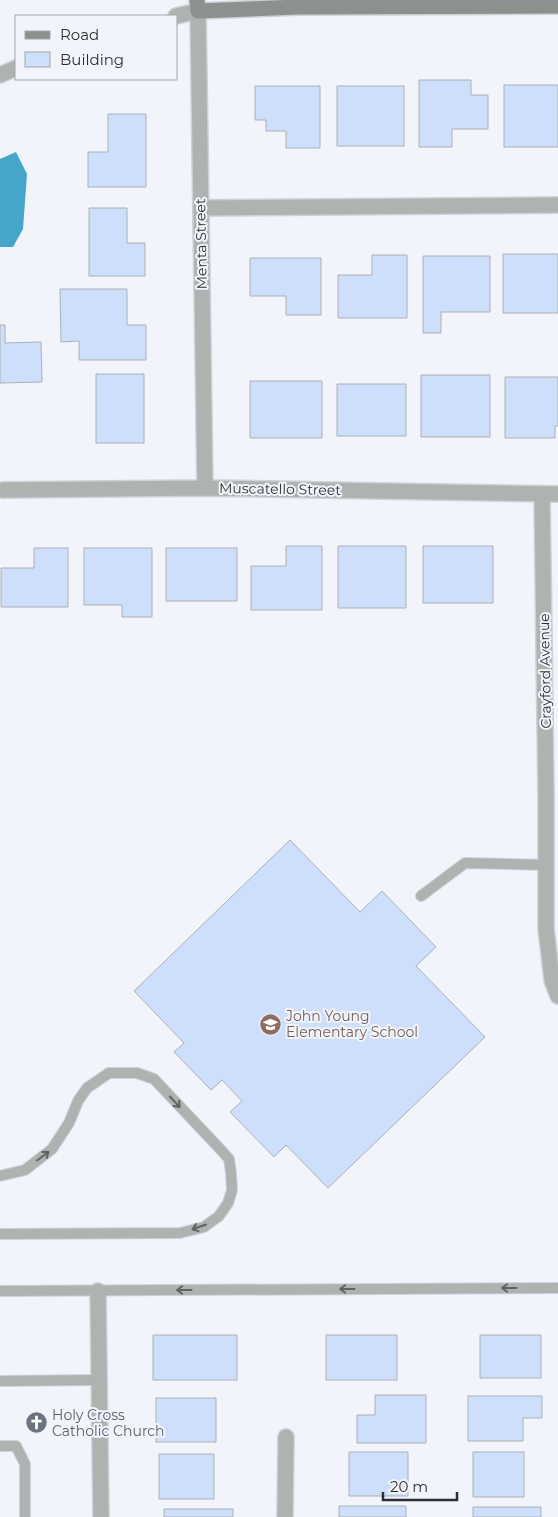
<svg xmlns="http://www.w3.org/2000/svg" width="558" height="1517" font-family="Montserrat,sans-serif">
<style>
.water{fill:#46a6c9}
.building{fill:#cddffa;stroke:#acb0b6}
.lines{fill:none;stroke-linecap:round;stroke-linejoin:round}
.lane-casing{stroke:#ced1d6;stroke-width:12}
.street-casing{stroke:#ced1d6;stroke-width:18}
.secondary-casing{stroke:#ced1d6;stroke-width:18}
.lane{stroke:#aeb2b0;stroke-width:10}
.street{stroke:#aeb2b0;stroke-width:15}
.secondary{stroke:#8c918f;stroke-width:15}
.oneway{stroke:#616363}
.labels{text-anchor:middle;stroke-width:4;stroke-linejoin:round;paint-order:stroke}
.street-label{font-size:14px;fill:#2d2e30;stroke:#f1f5fb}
.education-label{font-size:14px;fill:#785e54;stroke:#f1f5fb;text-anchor:start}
.worship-label{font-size:14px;fill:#5b616d;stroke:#f1f5fb;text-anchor:start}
</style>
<rect width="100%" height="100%" fill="#f1f5fb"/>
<path class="water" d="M16,152L27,174L23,229L13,247H0V159Z"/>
<path class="building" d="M419,80H471V95H488V129H452V147H419Z
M504,85H558V147H504Z
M255,86H320V148H286V131H266V120H255Z
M337,86H404V146H337Z
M108,114H146V187H88V152H108Z
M89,208H127V243H145V276H89Z
M503,254H558V313H503Z
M372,255H407V318H338V275H372Z
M423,256H490V312H441V333H423Z
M250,258H321V315H286V296H250Z
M60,289H127V325H146V360H79V341L61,342Z
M0,325H5V343L41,342L42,382L0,383Z
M96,374H144V443H96Z
M421,375H490V437H421Z
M505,377H558V426H555V438H505Z
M250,381H322V438H250Z
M337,384H406V436H337Z
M286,546H322V610H251V566H286Z
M338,546H406V608H338Z
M423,546H493V603H423Z
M34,548H68V607H1V568H34Z
M84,548H152V617H122V605H84Z
M166,548H237V601H166Z
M290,840L360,912L382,891L436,947L416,966L485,1037L328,1188L286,1145L274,1157L230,1112L242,1101L222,1080L211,1090L174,1052L184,1043L134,991Z
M153,1335H237V1380H153Z
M326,1335H397V1380H326Z
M480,1335H541V1378H480Z
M375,1395H426V1443H357V1415H375Z
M468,1396H542V1418H523V1441H468Z
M156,1398H216V1442H156Z
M349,1452H408V1496H349Z
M473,1452H524V1497H473Z
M159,1454H214V1499H159Z
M339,1506H406V1517H339Z
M473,1507H541V1517H473Z
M164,1509H233V1517H164Z"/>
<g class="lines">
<defs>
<path id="lane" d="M421,896L465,863L546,865
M0,1176L25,1170L52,1149L69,1123L78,1101L87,1088L109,1073H137L154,1079L221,1150L229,1159L231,1173L232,1190L228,1203L219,1216L204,1227L180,1233L0,1234
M0,1291L558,1288
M0,1381L99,1380
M0,1446H16L25,1464V1517"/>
<path id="street" d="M176,16L198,11L205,488
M0,75L16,68
M201,208L558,205
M3,490L205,488L558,494
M542,494L546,794V928L552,980L558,996
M98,1291L101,1517
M285,1517L286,1437"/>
<path id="secondary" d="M197,0L198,11L298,7L558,6"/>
</defs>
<use href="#lane" class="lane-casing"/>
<use href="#street" class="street-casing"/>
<use href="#secondary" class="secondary-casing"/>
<use href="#lane" class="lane"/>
<use href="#street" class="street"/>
<use href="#secondary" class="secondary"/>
</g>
<defs><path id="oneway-shaft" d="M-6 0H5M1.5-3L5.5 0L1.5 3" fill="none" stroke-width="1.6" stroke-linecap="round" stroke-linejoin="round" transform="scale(1.25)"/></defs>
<g class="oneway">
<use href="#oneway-shaft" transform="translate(175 1102) rotate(47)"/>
<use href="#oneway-shaft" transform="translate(43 1156) rotate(-37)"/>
<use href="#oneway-shaft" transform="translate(199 1227) rotate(161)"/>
<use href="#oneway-shaft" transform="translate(509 1288) rotate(180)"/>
<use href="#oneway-shaft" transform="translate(347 1289) rotate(180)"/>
<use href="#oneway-shaft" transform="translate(184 1290) rotate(180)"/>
</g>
<defs>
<symbol id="school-disc" viewBox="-11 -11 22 22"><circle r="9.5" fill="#8d6e63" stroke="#f1f5fb"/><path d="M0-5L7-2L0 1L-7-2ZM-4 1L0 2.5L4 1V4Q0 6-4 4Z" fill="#fff"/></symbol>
<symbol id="church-disc" viewBox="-11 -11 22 22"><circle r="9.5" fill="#6b7280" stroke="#f1f5fb"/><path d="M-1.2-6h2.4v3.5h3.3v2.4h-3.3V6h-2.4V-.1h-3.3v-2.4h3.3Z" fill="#fff"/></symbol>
</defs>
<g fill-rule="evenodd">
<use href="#school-disc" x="258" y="1012" width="25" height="25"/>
<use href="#church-disc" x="24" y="1410" width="25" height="25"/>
</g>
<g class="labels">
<g class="street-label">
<text transform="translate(201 244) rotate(-91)" y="5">Menta Street</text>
<text transform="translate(280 489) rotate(1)" y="5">Muscatello Street</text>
<text transform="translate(545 671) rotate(-91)" y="5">Crayford Avenue</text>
</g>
<g class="education-label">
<text x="286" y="1021">John Young<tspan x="286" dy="16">Elementary School</tspan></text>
</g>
<g class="worship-label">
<text x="52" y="1420">Holy Cross<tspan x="52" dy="16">Catholic Church</tspan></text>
</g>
</g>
<rect x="15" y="15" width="162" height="65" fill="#f1f5fb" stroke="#a3a5aa"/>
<rect x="25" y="31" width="25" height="8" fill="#8c918f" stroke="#a3a5aa"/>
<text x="60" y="40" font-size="15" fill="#2d2e30">Road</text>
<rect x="25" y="52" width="25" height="15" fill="#cddffa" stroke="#a3a5aa"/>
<text x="60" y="65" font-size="15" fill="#2d2e30">Building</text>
<path d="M383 1492v8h74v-8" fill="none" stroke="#2d2e30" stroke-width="2.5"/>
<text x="390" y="1492" font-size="15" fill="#2d2e30" stroke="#f1f5fb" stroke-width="4" paint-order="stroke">20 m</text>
</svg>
